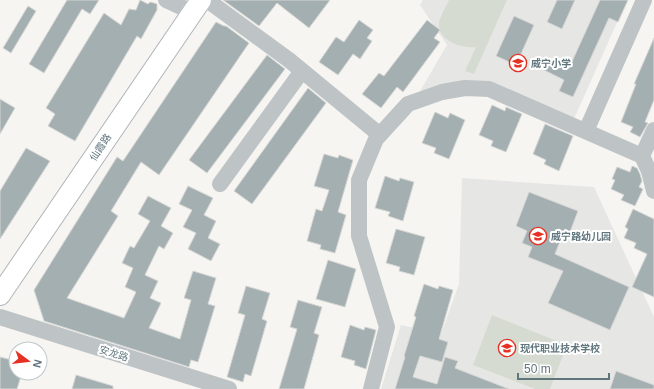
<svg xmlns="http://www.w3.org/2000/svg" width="654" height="389" font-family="Arial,'Noto Sans SC',sans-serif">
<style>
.built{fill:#e6e7e5}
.green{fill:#d6dbd1}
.building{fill:#a3afb1;stroke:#d7d7d5}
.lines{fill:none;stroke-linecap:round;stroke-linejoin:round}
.major-casing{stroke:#b0b6b9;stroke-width:22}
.minor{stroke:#bec4c6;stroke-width:16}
.major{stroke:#fff;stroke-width:20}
.labels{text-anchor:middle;stroke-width:4;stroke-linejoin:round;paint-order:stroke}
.poi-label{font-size:10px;font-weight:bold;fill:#60767d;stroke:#fff;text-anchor:start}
.street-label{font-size:10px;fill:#60767d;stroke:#fff}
</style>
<rect width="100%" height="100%" fill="#f6f5f2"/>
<path class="built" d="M423,0H627L574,119L460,82L420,91L447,45L420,5Z
M462,178L594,187L654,317V389H381L401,325L441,334L459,284Z"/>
<path class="green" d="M449,0H507L474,74L465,71L476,47C463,49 437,41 439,23C440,16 446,7 449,0Z
M492,315L567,345L550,389H535L473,365Z"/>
<path class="building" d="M67,0H99L90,14L82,9L44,73L29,64Z
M140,0L148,4L150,2L154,3L157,4V10L141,39L137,36L75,141L48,126L55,114L46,108L104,13L121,25L129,9L136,10Z
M223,0H330L309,28L277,3L259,26Z
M557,0H575L562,29L547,22Z
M600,0H628L618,22L609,18L573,97L559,91L564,80L544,70L550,59L569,68Z
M28,6L36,11L11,53L3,48Z
M514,16L534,25L516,65L496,56Z
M359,20L373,30L367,38L372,41L360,59L353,54L338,75L319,62L336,37L344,42Z
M427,20L440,30L434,38L440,42L403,92L397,87L381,108L362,94L379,73L384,76Z
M216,22L224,26H226L249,43L159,175L141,162L111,211L118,216L67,298L124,318L136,292L125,287L133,268L122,263L130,246L134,248L150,221L138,214L148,196L171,208L161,226L173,233L164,249L159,246L145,275L158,281L150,298L161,303L149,328L180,339L191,300L184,298L193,271L216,278L208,304L215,306L198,362L191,360L189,367L44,321L34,290L117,157L123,161Z
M654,38V100L645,122L648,123L640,137L630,132L633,127L621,122L636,84H634Z
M267,55L285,69L207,173L189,160Z
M308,88L326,103L252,204L234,191Z
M0,99L15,108L0,134Z
M492,105L505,111L506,107L522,114L506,152L491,146L493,141L479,135Z
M435,112L448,118L450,113L465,120L449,159L434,153L436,148L422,143Z
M545,124L573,136L559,171L544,164L546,160L533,154Z
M26,148L50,161L0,239V191Z
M324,154L338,158L339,155L353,160L338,212L346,215L335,253L320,249L321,245L307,241L316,209L322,211L329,190L314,186Z
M632,166L637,168L640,174L642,181L639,187L643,189L635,206L621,200L624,195L611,189L615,180L612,179L617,167L630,172Z
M385,176L399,181L400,178L414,182L403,221L388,216L390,212L375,208Z
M188,186L213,198L204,215L216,221L208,238L220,244L211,261L188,249L196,233L183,227L192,210L179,204Z
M529,192L578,211L570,232L565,229L555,254L629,287L610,330L548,303L563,271L528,257L532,247L522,243L527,231L516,226Z
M633,209L654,219V297L632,287L647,254L634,248L636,243L624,238L628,229L625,227Z
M396,229L425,237L414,275L399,271L400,267L386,263Z
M328,260L356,269L345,307L316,299Z
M424,284L438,289L439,286L453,290L439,339L448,342L442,362L420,356L413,377L437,384L445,357L458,361L455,368L509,389H395L405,357L404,356L416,317L414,316Z
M246,286L270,293L262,319L267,321L251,376L245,374L243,382L227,377L245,315L238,313Z
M298,300L322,307L314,333L319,335L304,389H279L297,329L290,327Z
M350,325L364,330L365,327L376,330L366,369L354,365L355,361L341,357Z
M0,357L16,361V373H22L17,389H0Z
M616,371L654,385V389H610Z
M76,375L113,386V389H72Z"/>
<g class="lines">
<defs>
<path id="major" d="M0,295L201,0"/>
</defs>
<use href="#major" class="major-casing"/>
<path class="minor" d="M166,0L192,12
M207,0L289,60L380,135
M586,131L644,0
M642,156L654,130
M220,184L302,71
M0,317L229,389
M371,389L387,327L359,236V180L376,139L408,104L442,92L465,88L489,89L642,156L649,171L654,191"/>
<use href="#major" class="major"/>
</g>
<defs>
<symbol id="school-ring" viewBox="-11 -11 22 22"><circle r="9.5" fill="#fff" stroke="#e43123" stroke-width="1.5"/><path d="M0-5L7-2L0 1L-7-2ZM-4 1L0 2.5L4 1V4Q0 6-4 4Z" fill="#e43123"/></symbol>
</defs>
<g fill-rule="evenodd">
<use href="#school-ring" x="508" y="53" width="20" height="20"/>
<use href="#school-ring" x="528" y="226" width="20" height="20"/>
<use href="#school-ring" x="497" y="338" width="20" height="20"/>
</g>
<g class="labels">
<g class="poi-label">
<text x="531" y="67">威宁小学</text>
<text x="551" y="240">威宁路幼儿园</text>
<text x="520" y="352">现代职业技术学校</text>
</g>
<g class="street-label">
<text transform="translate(100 147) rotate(-56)" y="4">仙霞路</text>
<text transform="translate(114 353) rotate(17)" y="4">安龙路</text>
</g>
</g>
<g transform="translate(28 361) rotate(105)"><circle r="19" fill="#ffffff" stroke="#bfc8cb"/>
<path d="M0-3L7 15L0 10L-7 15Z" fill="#e43123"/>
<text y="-6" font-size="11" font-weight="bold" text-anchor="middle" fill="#60767d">N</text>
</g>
<path d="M518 373v6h91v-6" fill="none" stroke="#60767d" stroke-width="2"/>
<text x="524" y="373" font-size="12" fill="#60767d" stroke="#ffffff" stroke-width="3" paint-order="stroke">50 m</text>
</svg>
